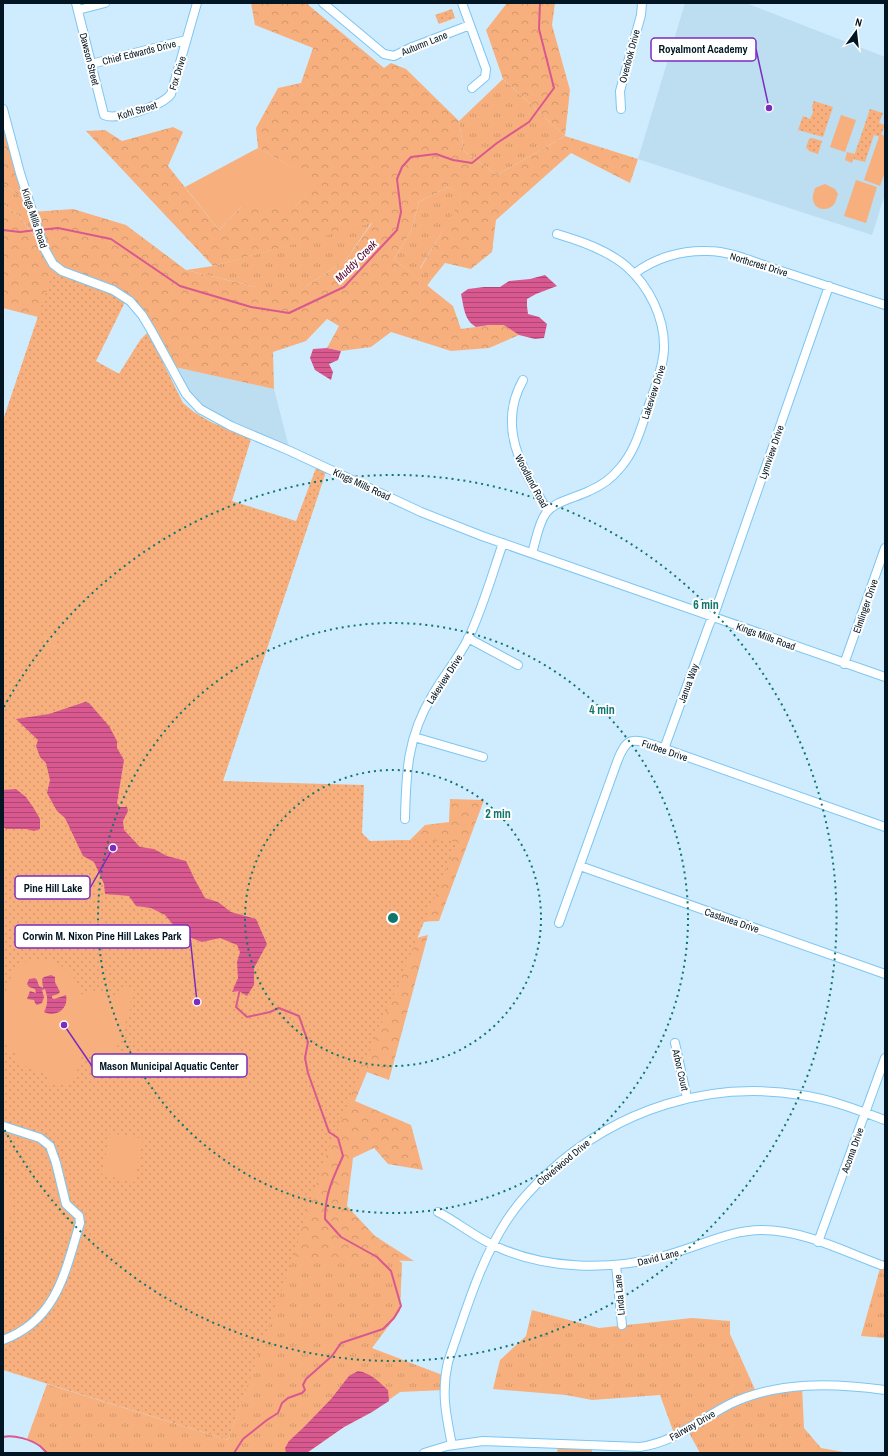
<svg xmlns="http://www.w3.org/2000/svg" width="888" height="1456" font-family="'Archivo Narrow',sans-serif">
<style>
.built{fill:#bdddf1}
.grass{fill:url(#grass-tufts)}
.forest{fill:url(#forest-crowns)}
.park{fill:url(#park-dots)}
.garden{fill:#f7b07d}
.water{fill:url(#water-rules)}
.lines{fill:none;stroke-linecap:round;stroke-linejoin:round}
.stream{stroke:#d8588f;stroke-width:2}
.minor-casing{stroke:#7cc6f3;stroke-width:10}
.minor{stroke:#fff;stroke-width:8}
.ring{fill:none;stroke:#0f766e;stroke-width:2;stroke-dasharray:2 4}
.labels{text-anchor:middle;stroke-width:4;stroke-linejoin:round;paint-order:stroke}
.street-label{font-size:10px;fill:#011622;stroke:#fff}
.water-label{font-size:11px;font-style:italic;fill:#52002b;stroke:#fff}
.centre{fill:#0f766e;stroke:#fff;stroke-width:2}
.ring-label{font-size:12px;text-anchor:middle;font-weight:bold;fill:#0f766e;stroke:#fff;stroke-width:4;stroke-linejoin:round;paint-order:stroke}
.leader{fill:none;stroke:#7b2cbf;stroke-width:1.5}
.callout-dot{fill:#7b2cbf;stroke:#fff;stroke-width:1.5}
.callout{fill:#fff;stroke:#7b2cbf;stroke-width:1.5}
.callout-label{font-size:11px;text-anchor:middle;font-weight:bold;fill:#011622}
</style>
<defs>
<pattern id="grass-tufts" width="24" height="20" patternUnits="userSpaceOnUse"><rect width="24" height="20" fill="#f7b07d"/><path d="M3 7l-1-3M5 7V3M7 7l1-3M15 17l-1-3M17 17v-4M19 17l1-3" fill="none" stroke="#d2976c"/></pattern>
<pattern id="forest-crowns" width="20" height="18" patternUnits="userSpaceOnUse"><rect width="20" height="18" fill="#f7b07d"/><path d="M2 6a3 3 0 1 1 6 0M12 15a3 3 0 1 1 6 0" fill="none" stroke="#d2976c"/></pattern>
<pattern id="park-dots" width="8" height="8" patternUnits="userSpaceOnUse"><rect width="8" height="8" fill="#f7b07d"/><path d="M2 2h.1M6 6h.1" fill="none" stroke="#d2976c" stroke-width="1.8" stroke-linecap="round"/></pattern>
<pattern id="water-rules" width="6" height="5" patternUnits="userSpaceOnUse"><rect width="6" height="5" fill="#d8588f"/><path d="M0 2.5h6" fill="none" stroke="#ad4874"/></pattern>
</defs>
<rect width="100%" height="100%" fill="#cfecfe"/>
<path class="built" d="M685,3H746L885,57V194L872,235L638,159Z
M170,366L274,389L290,451L200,409Z"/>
<path class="grass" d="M503,79L565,136L497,175L464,151L459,121Z
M3,183L30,204L44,248L19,216L3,204Z
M448,187L464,196L420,268L432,279L427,286L394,259L411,231L419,202Z
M372,222L346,260L305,287H256L186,270L213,266Z
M315,1190L402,1263L400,1311L372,1348L445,1376L444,1390L400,1392L372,1412L344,1427L307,1453H47L38,1443L27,1439L47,1384L228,1440Z
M884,1259L885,1260V1338L861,1336L881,1265Z
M532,1310L599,1328L692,1318L730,1321V1334L757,1394L802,1385L804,1428L821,1448L849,1453H700L687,1429L675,1436L660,1395L592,1400L566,1395L493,1389L500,1360L526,1336Z
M558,1443L592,1445V1453H557Z"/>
<path class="forest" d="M251,3H306L384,68L391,63L406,69L459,121L464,151L497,175L565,136L503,79L486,30L507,3H555L552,25L570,90L565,136L638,159L630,183L571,153L496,220L492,252L471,269L445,263L432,279L420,269L463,196L448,187L419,202L411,231L394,259L453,306L461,329L489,325H505L519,335L489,348L451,351L391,332L371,347L341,351L327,348L339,326L327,319L306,341L273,352L274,389L170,366L130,301H108L119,313L95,361L119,374L141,339L165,385L3,671L38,317L3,308V204L19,216L56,265L32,212L73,209L126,225L186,270L256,287H305L346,260L372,223L213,266L86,131L105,130L122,141L173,127L183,132L168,166L219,230L241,207H295L317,181L258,148L256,128L278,88L301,83L313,48L255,25Z
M3,106L30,204L3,183Z
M450,799L484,800L439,921L414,922L398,852L425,825L449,822Z
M428,935L389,1080L367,1072L355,1101L411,1125L423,1170L388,1164L374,1148L353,1158L347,1206L375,1236L414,1261L285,1258L408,940Z"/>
<path class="park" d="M452,9L455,18L439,24L435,15Z
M814,101L833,107L823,137L798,130L803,116L810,119L813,112L812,106Z
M870,109L883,113L879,123L885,125L880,137L874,135L865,162L853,159Z
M812,138L822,141L818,154L809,151L806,147L809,139Z
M54,269L126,300L96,361L119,374L141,339L148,332L183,403L194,412L211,422L251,439L232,501L296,521L316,468L326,472L223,781L364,785L362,833L370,841L402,840L458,841L323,1163L292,1261L228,1440L3,1370V420Z"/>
<path class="garden" d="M841,115L856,120L845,152L830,147Z
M880,134L885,136V172L880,186L864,180Z
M258,148L318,181L295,207H241L219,230L185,187Z
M847,152L855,154L852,163L845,160Z
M856,180L877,187L866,223L844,216Z
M825,184L835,189L838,194C837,196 836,200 835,203C829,212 815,211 813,200C812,196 814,192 815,188Z
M45,634H57L56,650L45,651Z
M46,959C65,966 75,973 81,994L86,995L89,989L111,996L112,995L119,997L124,986L134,989L130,1003L132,1004L111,1064L83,1054L72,1085L61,1081L60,1083H49V1075L19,1064V1062L16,1061L18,1054L5,1049L7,1046L3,1042C3,1018 0,976 25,962C31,959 39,959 46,959Z
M110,1133L143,1139L135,1182L102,1175Z
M3,1176C15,1197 11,1216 5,1239L3,1241Z"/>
<path class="water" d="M545,275L557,286L536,294L527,299V306L528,314L539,317L547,324L544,338L535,339L519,335L504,325H489L476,327C464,320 464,307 461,294L468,289L484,287H500L509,281L530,279Z
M327,348L341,351L338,360L329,364L333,372L331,380L315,370L310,358L313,349Z
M85,702L89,703L109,726L117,741V748L124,760L117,803L120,807H127L128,811L123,821L124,830L140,847L154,849L167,856L186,861L194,878L205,898L218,902L231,912L256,919L267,944L254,968V985L247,996L239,991L232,992L238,978L237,962L240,952L237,945L220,938L202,942L181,934L165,915L151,908L136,906L129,896L105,894L104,884L94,862L83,856L65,818L57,811L47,793L50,780L46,763L40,757L36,746L38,740L16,719L49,714Z
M16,789L26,797L33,807L40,819V829L34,831L26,829H6L3,827V790Z
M51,975L55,977V982L60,992L58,994L52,996V998L54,999L66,995C69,1009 56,1018 44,1012C48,1005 48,997 45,989L42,990L44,997L42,1003L37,1005L35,1003L34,1000L27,999L30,991L36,993L35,989L29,987L27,984L29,979L35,978L37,980L39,986L43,988L42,979L44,977Z
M358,1371C371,1373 379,1382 388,1390L389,1401L372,1412L344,1427L308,1452L305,1453H286L285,1448L289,1441L304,1427L331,1399L349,1376Z"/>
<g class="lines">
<path class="stream" d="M3,230L20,232L36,230
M40,230L58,228L111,239L180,286L251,307L289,313L344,287L397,230L401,212L397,179L402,167L411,157L436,154L453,160L472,163L497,143L529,122L554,88L539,29L540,3
M3,1437C13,1434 32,1440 40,1446C42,1448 45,1451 47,1453
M234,1453L243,1439L267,1420L278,1413L282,1403L288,1398L302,1393L305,1390L303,1385L306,1379L332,1356L341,1343L383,1329L394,1318L401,1306L391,1271L377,1257L341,1237L325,1219C325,1194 333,1178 343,1156L338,1138L329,1132L308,1073L305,1058L308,1042L299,1016L279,1008L270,1012L247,1017L236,1007L240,989"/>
<defs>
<path id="minor" d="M76,3L104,115C117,121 162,106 171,94L197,3
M323,3L384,54L394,56L410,48L470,25
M462,3L486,69L485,77L472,88
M78,10L105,3
M91,64L186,40
M3,109L20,173L44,248L53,264L62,271L113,290L130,301L142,315L151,330L186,394L200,409L231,426L290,451L421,512L482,536L885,677
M621,109L620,91L641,15L642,3
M634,274C654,258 682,250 708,251C730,251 754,262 775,269C812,281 848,293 885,305
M523,380C496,428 523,470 548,511
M532,553C536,541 538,524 546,513C555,501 575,498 589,491C601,486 612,478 620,468C636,450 641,427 649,405C655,387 663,368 664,349C665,318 649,286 626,266C607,250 581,241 557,234
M468,638L518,665
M844,664L885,548
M414,737L483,757
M664,749L709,625L715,612L829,286
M405,819C406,774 407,737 432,696C443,676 459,658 469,637C483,607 492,575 503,543
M580,866L885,974
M559,923L617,762C627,736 632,738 657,746L885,827
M675,1043L687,1098
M3,1126L40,1138L50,1146L56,1163L66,1204L79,1216L80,1223C65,1272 57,1320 3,1340
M438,1212C457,1222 474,1236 493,1245C543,1269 607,1271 660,1257C694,1249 727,1230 762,1230C803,1230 843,1251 881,1265
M818,1242L885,1058
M616,1265L622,1325
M452,1445C446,1415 441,1392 448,1362C465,1314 479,1263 507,1220C518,1203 533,1187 548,1173C617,1109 709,1080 801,1095C830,1099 858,1110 885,1120
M424,1453L447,1446L483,1441L640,1447C675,1442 699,1420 730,1404C778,1381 833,1383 885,1390"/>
</defs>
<use href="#minor" class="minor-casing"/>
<use href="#minor" class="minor"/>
</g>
<g class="ring">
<circle cx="393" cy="918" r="148"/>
<circle cx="393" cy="918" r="295"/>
<path d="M4 707A443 443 0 1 1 4 1129"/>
</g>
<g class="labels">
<g class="street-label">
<text transform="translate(424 43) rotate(-22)" y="4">Autumn Lane</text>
<text transform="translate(139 52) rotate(-14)" y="4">Chief Edwards Drive</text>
<text transform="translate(629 56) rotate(-75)" y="4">Overlook Drive</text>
<text transform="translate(90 59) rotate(76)" y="4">Dawson Street</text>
<text transform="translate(177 73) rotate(-73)" y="4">Fox Drive</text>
<text transform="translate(137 110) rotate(-17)" y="4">Kohl Street</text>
<text transform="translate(35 218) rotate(72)" y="4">Kings Mills Road</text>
<text transform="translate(759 264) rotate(17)" y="4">Northcrest Drive</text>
<text transform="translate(653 392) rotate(-72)" y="4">Lakeview Drive</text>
<text transform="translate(771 452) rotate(-71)" y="4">Lynnview Drive</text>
<text transform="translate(532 481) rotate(62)" y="4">Woodland Road</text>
<text transform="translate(362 484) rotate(25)" y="4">Kings Mills Road</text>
<text transform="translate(865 606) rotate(-71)" y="4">Elmlinger Drive</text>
<text transform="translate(766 636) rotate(20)" y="4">Kings Mills Road</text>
<text transform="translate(444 679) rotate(-57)" y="4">Lakeview Drive</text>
<text transform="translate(688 683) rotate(-70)" y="4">Janua Way</text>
<text transform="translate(665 750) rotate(19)" y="4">Furbee Drive</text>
<text transform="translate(732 920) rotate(19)" y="4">Castanea Drive</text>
<text transform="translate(681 1070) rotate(77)" y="4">Arbor Court</text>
<text transform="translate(852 1150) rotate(-70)" y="4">Acoma Drive</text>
<text transform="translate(563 1162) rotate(-40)" y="4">Cloverwood Drive</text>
<text transform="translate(658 1257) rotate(-14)" y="4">David Lane</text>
<text transform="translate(619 1295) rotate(-95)" y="4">Linda Lane</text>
<text transform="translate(692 1425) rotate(-30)" y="4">Fairway Drive</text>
</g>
<g class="water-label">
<text transform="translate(356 261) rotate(-45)" y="4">Muddy Creek</text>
</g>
</g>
<circle cx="393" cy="918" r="6" class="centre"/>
<g class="ring-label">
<text x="706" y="609">6 min</text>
<text x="602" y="714">4 min</text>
<text x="498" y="818">2 min</text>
</g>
<path class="leader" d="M769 108L756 49M113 848L90 888M197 1002L190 936M64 1025L92 1066"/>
<g class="callout-dot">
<circle cx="769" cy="108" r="4"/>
<circle cx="113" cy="848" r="4"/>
<circle cx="197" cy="1002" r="4"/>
<circle cx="64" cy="1025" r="4"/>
</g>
<g class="callout">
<rect x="651" y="38" width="105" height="23" rx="4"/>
<rect x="15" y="876" width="75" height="23" rx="4"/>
<rect x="15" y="925" width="175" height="23" rx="4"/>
<rect x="92" y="1054" width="155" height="23" rx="4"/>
</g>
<g class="callout-label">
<text x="703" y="53">Royalmont Academy</text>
<text x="53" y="892">Pine Hill Lake</text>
<text x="102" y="940">Corwin M. Nixon Pine Hill Lakes Park</text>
<text x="169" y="1070">Mason Municipal Aquatic Center</text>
</g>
<rect width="888" height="1456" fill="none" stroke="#011622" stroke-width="8"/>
<g transform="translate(856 32) rotate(15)" stroke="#ffffff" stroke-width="3" paint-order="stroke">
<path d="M0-3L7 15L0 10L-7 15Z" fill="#011622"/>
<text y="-6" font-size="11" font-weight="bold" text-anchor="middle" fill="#011622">N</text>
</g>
</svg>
